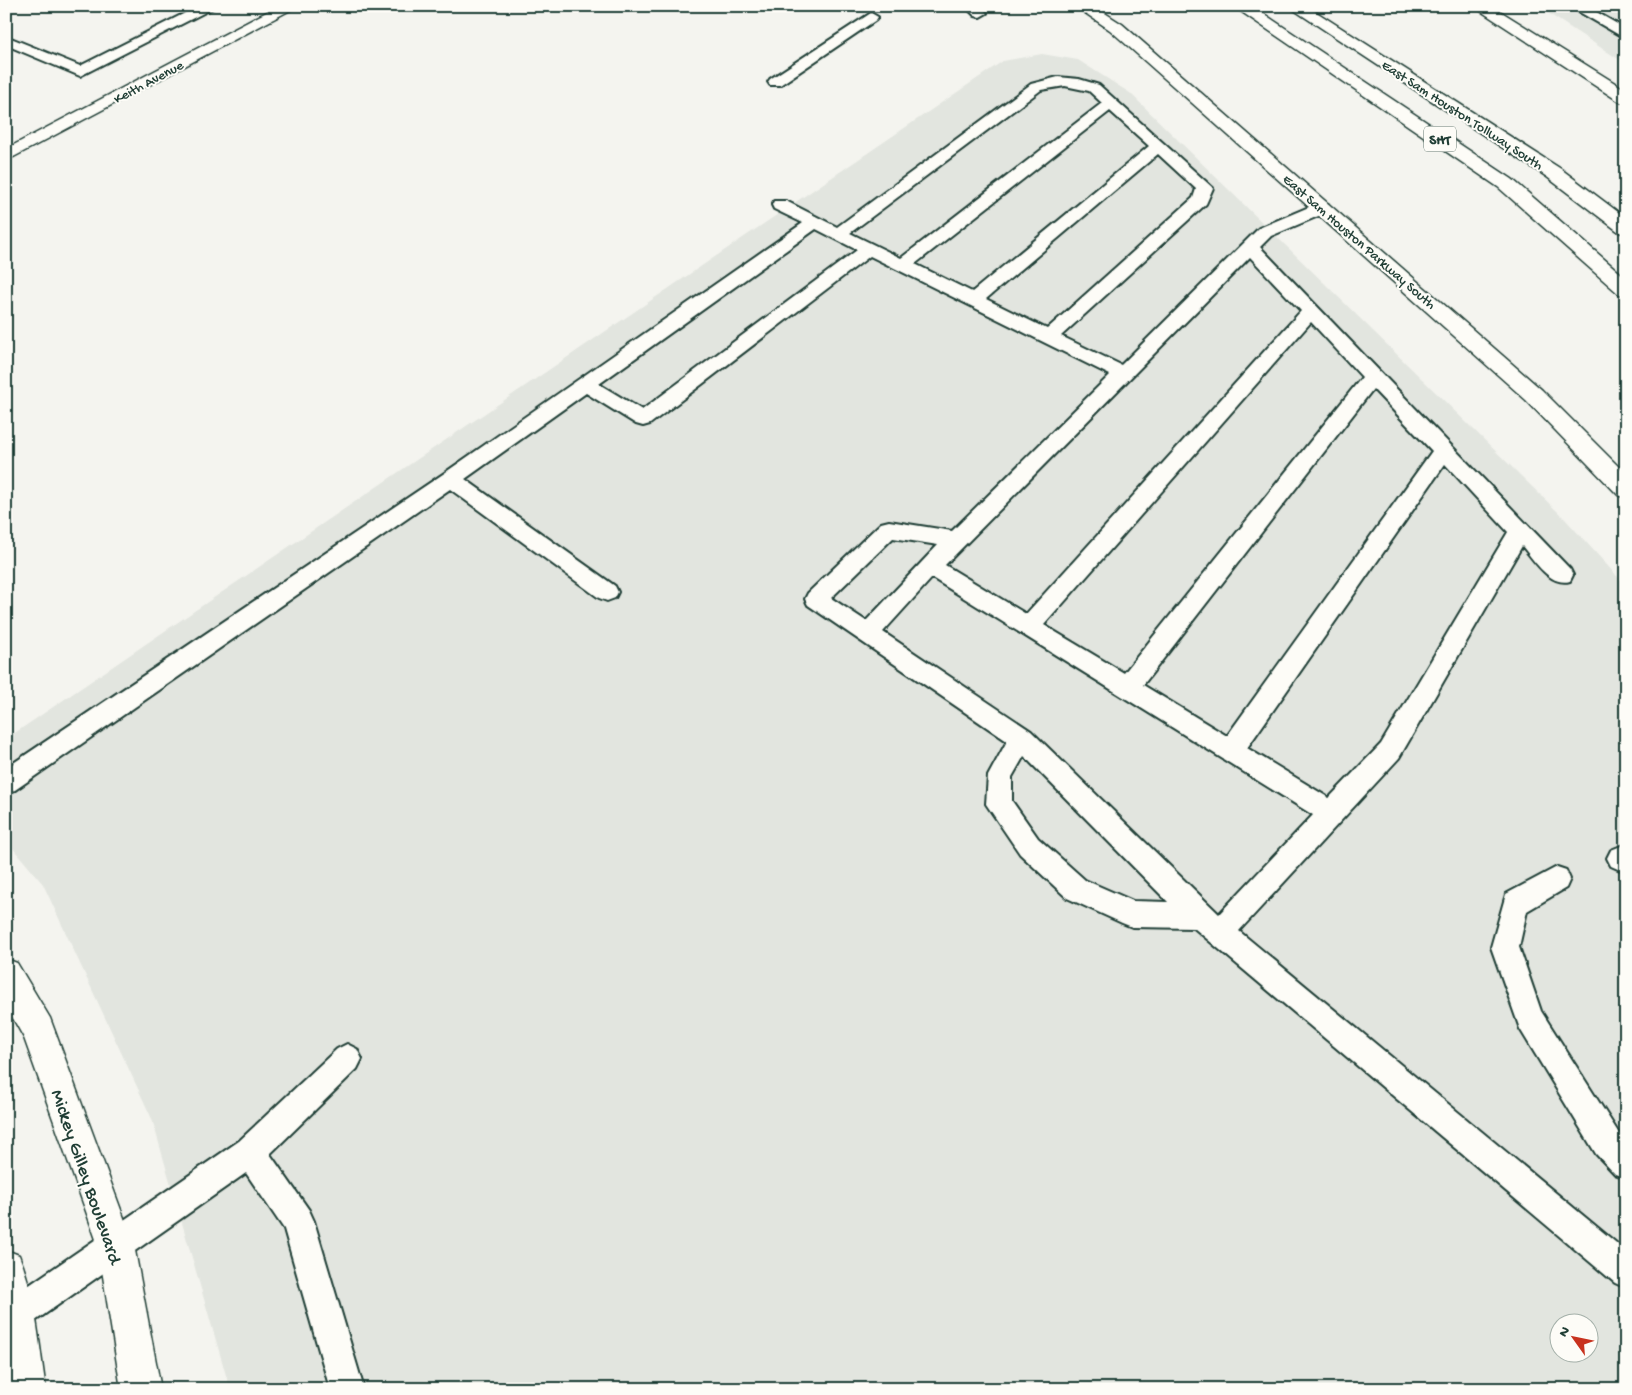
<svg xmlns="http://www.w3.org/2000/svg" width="1632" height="1395" font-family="'Gochi Hand',sans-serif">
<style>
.built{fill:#e2e5df;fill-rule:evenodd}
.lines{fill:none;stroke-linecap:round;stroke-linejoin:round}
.service-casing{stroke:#1f3d34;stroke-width:4}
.minor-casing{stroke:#1f3d34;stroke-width:3}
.tertiary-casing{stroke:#1f3d34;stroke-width:3}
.secondary-casing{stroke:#1f3d34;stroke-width:3}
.motorway-casing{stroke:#1f3d34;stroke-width:3}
.service{fill:#fdfcf7;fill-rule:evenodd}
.minor{fill:#fdfcf7;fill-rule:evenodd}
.tertiary{fill:#fdfcf7;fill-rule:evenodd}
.secondary{fill:#fdfcf7;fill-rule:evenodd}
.motorway{fill:#fdfcf7;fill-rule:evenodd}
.labels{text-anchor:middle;stroke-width:4;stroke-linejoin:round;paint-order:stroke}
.far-street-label{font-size:14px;fill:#1f3d34;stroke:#fdfcf7}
.shield{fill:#fdfcf7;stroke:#62766e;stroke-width:1}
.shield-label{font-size:15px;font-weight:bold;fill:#1f3d34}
.near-street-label{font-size:19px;fill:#1f3d34;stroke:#fdfcf7}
</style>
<rect width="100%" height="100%" fill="#f4f4ef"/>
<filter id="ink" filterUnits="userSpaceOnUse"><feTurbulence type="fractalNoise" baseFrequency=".02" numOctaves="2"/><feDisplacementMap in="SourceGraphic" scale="10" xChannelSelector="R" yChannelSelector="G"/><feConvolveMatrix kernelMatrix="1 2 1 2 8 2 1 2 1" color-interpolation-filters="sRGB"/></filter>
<g filter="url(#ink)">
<path class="built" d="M1537,6H1626V64Z
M1042,54L1078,60L1130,93L1565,519L1626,586V1389H230L152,1119L43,884L6,840V739L1003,61ZM1560,1322H1590V1352H1560Z"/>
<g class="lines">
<defs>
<path id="service" d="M199,6H217L80,76L6,45V36L80,66Z
M965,6H980L987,13L980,17L975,16Z
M1569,6H1586L1626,29V39Z
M871,13L878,17L876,20L780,85H770L768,82L770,79Z
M1058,77L1079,79L1099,85L1213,188L1206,204L1061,336L1121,365L1259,228L1316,204H1328L1330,208L1328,212L1271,236L1260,247L1570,569L1573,575L1570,581C1550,587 1534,560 1522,546L1399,758L1239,931L1626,1251V1288L1615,1283L1194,928L1132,927L1122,923L1067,898L1020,854L986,804L988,776L1007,741L808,605L805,599L808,593L881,523L889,521L952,531L1110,375L870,256L650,424L643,426L636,424L586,393L465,479L615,586L618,592L615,598L607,601L599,598L450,489L15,790L6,793V768L443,474L803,223L774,209L772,205L774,201H786L837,227L1031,84ZM1065,86L1089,91L1102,103L901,258L850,233L1041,90ZM1110,111L1149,146L972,292L915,264ZM1158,154L1196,189L1193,198L1047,329L986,299ZM816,229L857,250L642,410L599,384ZM1250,257L1301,311L1026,614L945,565ZM1311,322L1362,377L1124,673L1044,625ZM1373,389L1432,451L1227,736L1143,685ZM1445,464L1508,532L1381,744L1329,798L1247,748ZM893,538L938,545L866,621L831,598ZM932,578L1313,815L1219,914L1031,731L883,632ZM1024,756L1168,902L1133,901L1085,880L1038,838L1012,801V777Z
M1626,844V868L1620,870L1611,866L1607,858L1611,850Z
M1557,867L1566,870L1570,879L1566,888L1527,911L1519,947L1541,1011L1618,1132L1626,1141V1178L1615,1174L1596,1154L1520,1029L1491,947L1506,894Z
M347,1044L357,1049L362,1059L357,1069L270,1154L309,1210L314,1221L364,1389H330L284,1229L246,1173L28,1326L16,1330L6,1326V1301L239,1141L337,1049Z"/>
<path id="minor" d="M278,6H298L6,161V149Z"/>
<path id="tertiary" d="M6,959L17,963L50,1018L134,1245L161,1389H121L98,1245L24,1038L6,1006Z
M6,1250L19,1255C36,1297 39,1344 46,1389H6Z"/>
<path id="secondary" d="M1075,6H1094L1122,24L1542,390L1626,474V498L1618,495L1526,400L1110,30Z
M1473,6H1492L1626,90V103L1620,102Z"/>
<path id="motorway" d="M1233,6H1252L1512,179L1626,278V295L1619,294L1498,187Z
M1288,6H1307L1561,169L1626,218V234L1619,232L1547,177Z"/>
</defs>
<use href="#service" class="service-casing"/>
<use href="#minor" class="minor-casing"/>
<use href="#tertiary" class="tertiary-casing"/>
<use href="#secondary" class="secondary-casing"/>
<use href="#motorway" class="motorway-casing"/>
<use href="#service" class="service"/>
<use href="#minor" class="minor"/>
<use href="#tertiary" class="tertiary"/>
<use href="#secondary" class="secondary"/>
<use href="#motorway" class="motorway"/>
</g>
</g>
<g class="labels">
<g class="far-street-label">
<text transform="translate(148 81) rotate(-28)" y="5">Keith Avenue</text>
<text transform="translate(1463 114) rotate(33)" y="5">East Sam Houston Tollway South</text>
<text transform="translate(1360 241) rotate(41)" y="5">East Sam Houston Parkway South</text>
</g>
<rect class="shield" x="1424" y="126.5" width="32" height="25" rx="4"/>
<g class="shield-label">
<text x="1440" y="144">SHT</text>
</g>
<g class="near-street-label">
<text transform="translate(88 1176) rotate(71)" y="7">Mickey Gilley Boulevard</text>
</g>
</g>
<rect width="1632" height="1395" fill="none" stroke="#fdfcf7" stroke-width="25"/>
<rect x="12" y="12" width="1607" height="1370" fill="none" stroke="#1f3d34" stroke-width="2" filter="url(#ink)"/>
<g transform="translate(1574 1338) rotate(303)"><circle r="24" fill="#fdfcf7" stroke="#a4b0a9"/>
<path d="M0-4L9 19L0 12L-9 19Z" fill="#c8321e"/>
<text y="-8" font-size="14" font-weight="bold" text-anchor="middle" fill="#1f3d34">N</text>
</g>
</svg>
